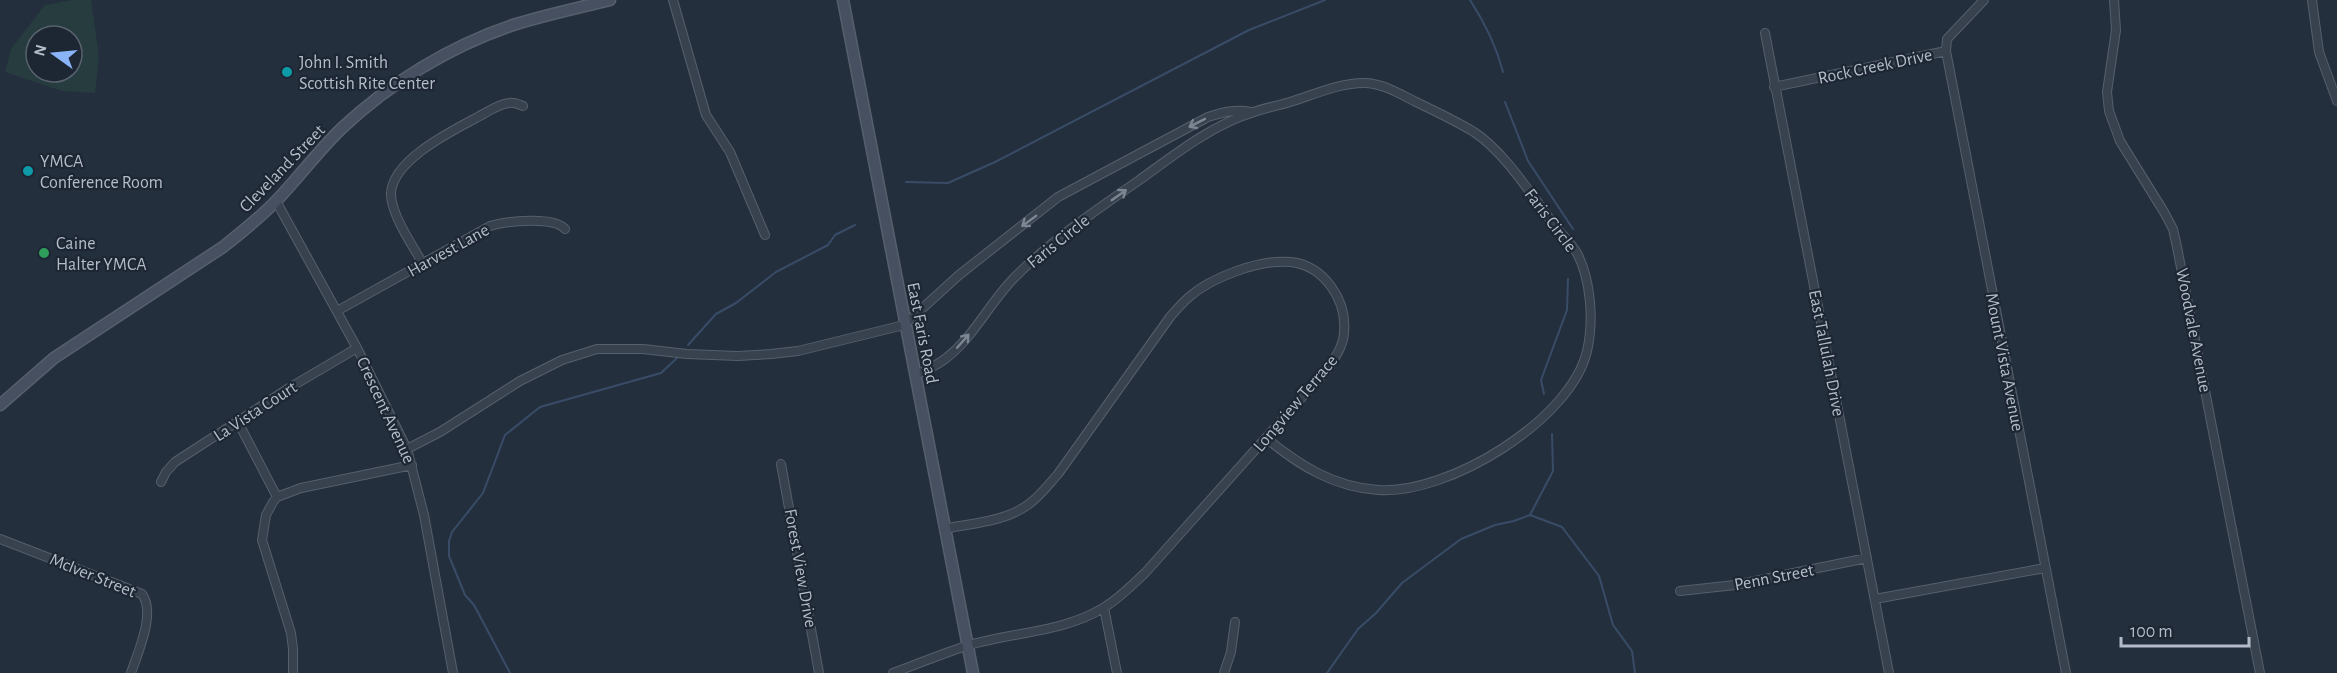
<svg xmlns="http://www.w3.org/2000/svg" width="2337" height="673" font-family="'Alegreya Sans',sans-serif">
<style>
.grass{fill:#263c3f;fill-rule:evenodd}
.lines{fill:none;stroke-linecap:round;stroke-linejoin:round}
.stream{stroke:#394c67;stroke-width:2}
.street-casing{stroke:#565f6c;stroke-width:10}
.secondary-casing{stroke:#565f6c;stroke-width:13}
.street{stroke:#38414e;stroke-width:8}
.secondary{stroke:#465061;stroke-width:10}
.oneway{stroke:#7c8592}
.culture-dot{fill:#0f9aa8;stroke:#1d2633;stroke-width:2}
.leisure-dot{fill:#2e9e5b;stroke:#1d2633;stroke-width:2}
.labels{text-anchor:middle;stroke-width:4.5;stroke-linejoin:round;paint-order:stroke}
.poi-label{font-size:18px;fill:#b4bcc9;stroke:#1d2633;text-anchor:start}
.street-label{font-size:18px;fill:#b4bcc9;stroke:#1d2633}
</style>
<rect width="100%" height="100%" fill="#242f3e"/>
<path class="grass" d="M73,0H91L99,56L95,93L62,91L5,72L11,49L45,5ZM36,36H72V72H36Z"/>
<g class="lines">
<path class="stream" d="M1470,0C1485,23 1496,45 1503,72
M1505,102L1528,161L1573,229
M906,182L948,183L995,162L1249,30L1325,0
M688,345L716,314L736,303L776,272L828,245L835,235L855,225
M1544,394L1541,380L1567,310L1568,279
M1530,515L1562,527L1599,576L1613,625L1632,651L1635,673
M510,673L474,605L465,595L449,556V541L452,532L483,493L505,435L540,407L661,373L677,358
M1327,673L1358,629L1376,613L1402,583L1461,539L1495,525L1514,521L1530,515L1553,471L1552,434"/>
<defs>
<path id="street" d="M673,0L706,115L730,152L765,235
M1984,0L1947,39L1946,51L2066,673
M2114,0L2116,30L2107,92L2109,111L2120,141L2164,212L2173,229L2177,247L2260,673
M2312,0L2319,52L2337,101
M1765,33L1889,673
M1774,87L1946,51
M276,201L357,348L407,449L424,515L453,673
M423,264C413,246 390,213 391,193C393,160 450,132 476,118C486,113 498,104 509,103C514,102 518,104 523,106
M337,311L490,226C507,221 554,216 565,229
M916,375C925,370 936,366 945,359C973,338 989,304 1013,279C1050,241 1095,211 1138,181C1173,156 1210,126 1251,113C1264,108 1277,106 1290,102C1313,95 1341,82 1366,83C1384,84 1400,94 1416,102C1435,111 1456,121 1474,132C1506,153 1533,198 1556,227C1563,236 1572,244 1577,253C1591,280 1594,321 1587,351C1571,420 1448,495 1378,490C1334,487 1300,466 1266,438
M238,422L277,497
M407,449L440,432L520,381L562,360L597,349H643L687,354L738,356L771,354L798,351L904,325L959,275L1058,197L1208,117C1223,112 1236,109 1251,112
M781,464L819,673
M161,482L166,472L175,462L289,388L357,348
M0,539L142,594C156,613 138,652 131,673
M1680,591L1735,585L1867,558
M1875,599L2045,568
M1104,608L1117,673
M293,673V649L291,633L262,540L266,515L273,502L277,497L301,488L412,465
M893,673C917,664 942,654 966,646C1011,632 1062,633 1103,608C1119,599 1132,585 1145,573L1330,366C1336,356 1344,344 1344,332C1347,301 1325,266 1291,262C1260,259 1212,277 1189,297C1182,303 1176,310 1170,317L1058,474C1049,484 1040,496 1029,504C1005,522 972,523 944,529
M1224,673L1231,652L1235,622"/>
<path id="secondary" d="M843,0L973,673
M0,405L54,358L223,247C242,232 261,217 278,199C300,176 319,150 342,128C390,83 450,46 513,25C545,15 578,8 610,0"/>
</defs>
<use href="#street" class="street-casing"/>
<use href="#secondary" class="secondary-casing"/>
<use href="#street" class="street"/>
<use href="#secondary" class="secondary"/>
</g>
<defs><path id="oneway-shaft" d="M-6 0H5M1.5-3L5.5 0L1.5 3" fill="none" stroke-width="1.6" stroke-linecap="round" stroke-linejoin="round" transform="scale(1.5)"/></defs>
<g class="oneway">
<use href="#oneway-shaft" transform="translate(1197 123) rotate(153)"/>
<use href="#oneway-shaft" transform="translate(1119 195) rotate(-35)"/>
<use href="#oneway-shaft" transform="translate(1029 221) rotate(144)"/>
<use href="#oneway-shaft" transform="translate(963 341) rotate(-49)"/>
</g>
<g class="culture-dot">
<circle cx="287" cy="72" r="6"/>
<circle cx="28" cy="171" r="6"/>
</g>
<circle class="leisure-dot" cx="44" cy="253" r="6"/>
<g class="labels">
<g class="poi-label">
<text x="299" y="68">John I. Smith<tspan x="299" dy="21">Scottish Rite Center</tspan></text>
<text x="40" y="167">YMCA<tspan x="40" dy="21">Conference Room</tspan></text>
<text x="56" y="249">Caine<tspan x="56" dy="21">Halter YMCA</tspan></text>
</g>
<g class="street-label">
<text transform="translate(1875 66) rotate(-12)" y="6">Rock Creek Drive</text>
<text transform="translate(282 168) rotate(-46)" y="6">Cleveland Street</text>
<text transform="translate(1551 220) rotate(53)" y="6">Faris Circle</text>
<text transform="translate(1058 241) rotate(-39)" y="6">Faris Circle</text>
<text transform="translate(448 250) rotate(-29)" y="6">Harvest Lane</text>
<text transform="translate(2194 330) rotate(79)" y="6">Woodvale Avenue</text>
<text transform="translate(923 333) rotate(79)" y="6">East Faris Road</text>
<text transform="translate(1827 353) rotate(79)" y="6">East Tallulah Drive</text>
<text transform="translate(2005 362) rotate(79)" y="6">Mount Vista Avenue</text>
<text transform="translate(1295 403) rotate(-50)" y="6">Longview Terrace</text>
<text transform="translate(386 410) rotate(65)" y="6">Crescent Avenue</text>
<text transform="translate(255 411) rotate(-33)" y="6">La Vista Court</text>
<text transform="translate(801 568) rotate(80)" y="6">Forest View Drive</text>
<text transform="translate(93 575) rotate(22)" y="6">McIver Street</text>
<text transform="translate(1774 577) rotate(-11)" y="6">Penn Street</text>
</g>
</g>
<g transform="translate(54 54) rotate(285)"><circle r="28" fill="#1d2633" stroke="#59626f" stroke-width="1.5"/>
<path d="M0-4.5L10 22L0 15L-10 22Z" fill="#8ab4f8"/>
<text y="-9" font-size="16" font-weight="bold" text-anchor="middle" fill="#b4bcc9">N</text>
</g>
<path d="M2121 637v9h128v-9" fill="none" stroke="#b4bcc9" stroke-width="3"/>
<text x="2130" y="637" font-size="18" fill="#b4bcc9" stroke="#1d2633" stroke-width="4.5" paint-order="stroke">100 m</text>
</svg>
